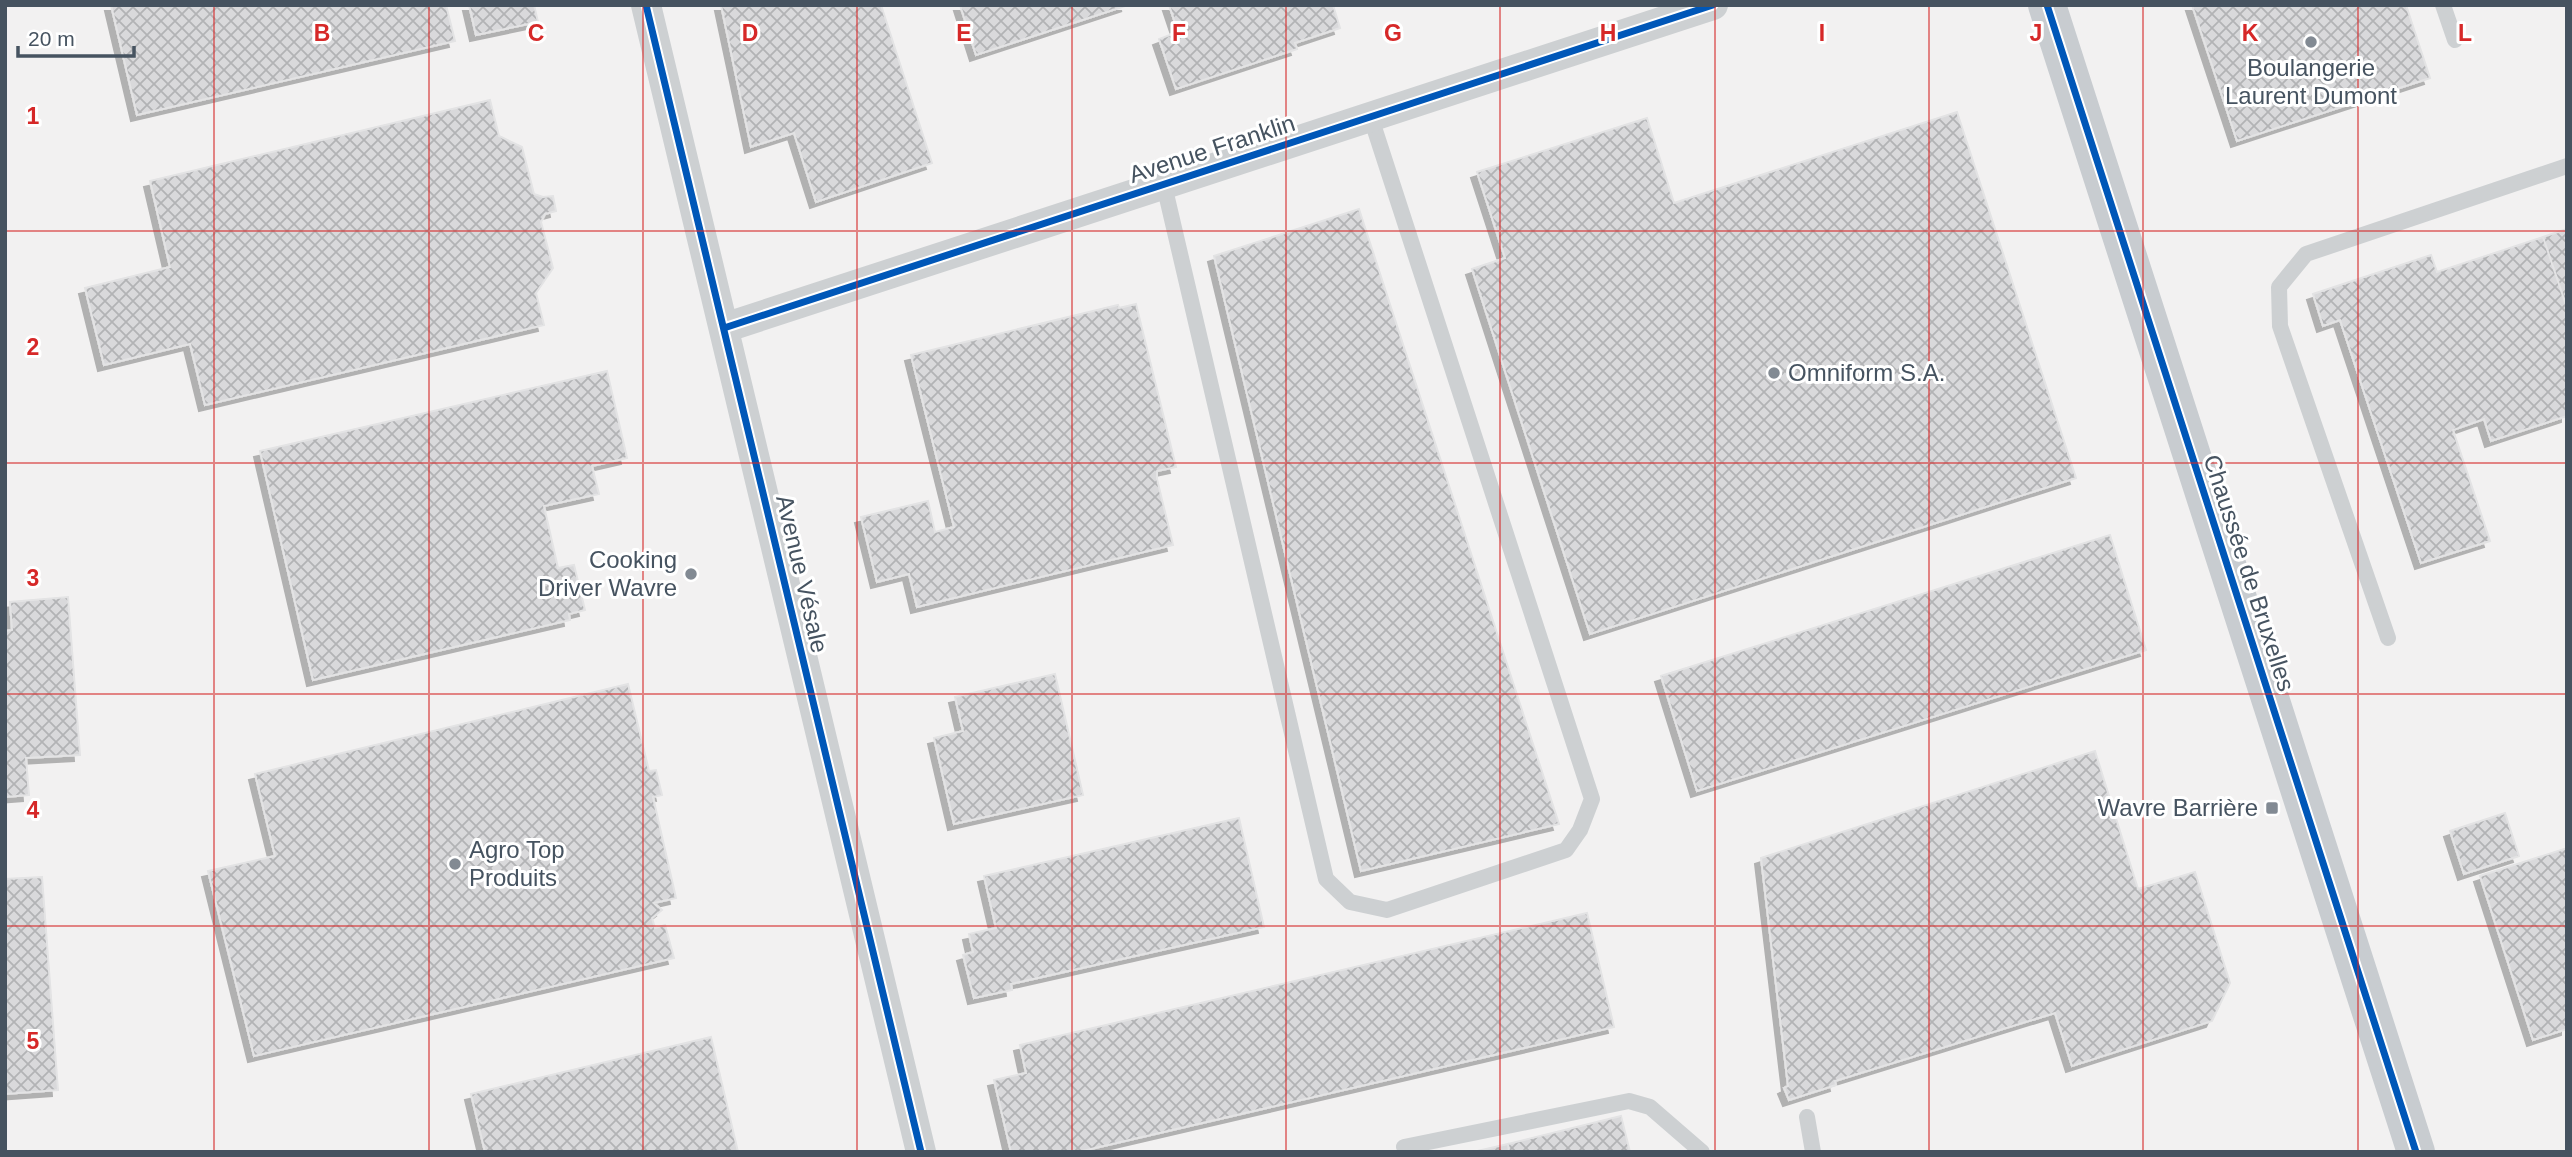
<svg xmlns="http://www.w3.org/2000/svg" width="2572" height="1157" font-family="Helvetica,sans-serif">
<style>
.building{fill:url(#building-cross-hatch);stroke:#e3e3e4;stroke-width:2;filter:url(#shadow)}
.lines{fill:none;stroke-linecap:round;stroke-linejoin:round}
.service{stroke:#cdd0d2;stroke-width:16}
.minor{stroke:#cdd0d2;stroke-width:30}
.primary{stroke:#c8ccd0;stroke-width:38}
.cycleway-casing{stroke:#fff;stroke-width:11}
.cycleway{stroke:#0057b8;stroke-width:7}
.grid{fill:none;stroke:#d62828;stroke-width:2;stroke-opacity:0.55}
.poi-dot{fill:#828a93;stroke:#fff;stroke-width:2.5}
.labels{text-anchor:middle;stroke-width:6;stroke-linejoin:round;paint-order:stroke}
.poi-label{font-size:24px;fill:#465360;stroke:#fff;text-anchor:start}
.street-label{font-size:24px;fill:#465360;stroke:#fff}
.grid-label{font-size:23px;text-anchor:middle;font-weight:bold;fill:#d62828;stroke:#fff;stroke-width:6;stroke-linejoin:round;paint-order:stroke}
</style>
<defs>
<pattern id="building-cross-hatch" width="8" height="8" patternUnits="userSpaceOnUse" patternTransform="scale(1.75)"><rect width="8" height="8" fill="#d9d9db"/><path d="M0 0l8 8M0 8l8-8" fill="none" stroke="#b2b3b5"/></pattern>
<filter id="shadow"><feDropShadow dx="-6" dy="6" stdDeviation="0" flood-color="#0004"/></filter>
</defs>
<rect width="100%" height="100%" fill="#f2f1f1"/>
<path class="building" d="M111,5H446L455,41L137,115Z
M469,5H534L538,22L476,35Z
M721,5H881L932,163L816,202L794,133L751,147Z
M960,5H1128L976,55Z
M1169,5H1333L1340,28L1295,43L1297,49L1176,89L1159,39L1178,32Z
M2192,5H2406L2430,78L2237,141Z
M490,100L499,136L522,147L534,194L543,197L553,196L556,211L545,214L541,222L553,268L536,293L544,325L205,405L190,344L104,365L85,288L170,267L150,181Z
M1957,112L2076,478L1590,634L1472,269L1505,258L1477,172L1647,118L1674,203Z
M1359,209L1559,824L1361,871L1214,256Z
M2567,229V308L2543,237Z
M2543,237L2567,308V416L2491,441L2484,419L2453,430L2490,541L2421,563L2340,320L2323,326L2313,294L2431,255L2437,272Z
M1136,304L1176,467L1157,471V479L1173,545L917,607L909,574L877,582L861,517L928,501L935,532L954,527L911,355L1118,305L1119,308Z
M607,371L627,458L592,466L599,494L544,506L558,568L574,565L585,610L569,614L570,620L313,680L260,451Z
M2110,535L2146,650L1697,791L1661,676Z
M68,597L80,755L26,758L29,795L5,797V631L12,630L10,602Z
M1055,674L1083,795L954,824L934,738L963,731L955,697Z
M628,684L649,771L656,770L662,795L653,797L676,898L654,903L662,910L652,918L655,928L665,925L674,958L254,1056L208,871L275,856L255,774Z
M2095,751L2138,889L2195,872L2230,983L2212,1021L2072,1066L2055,1013L1835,1081L1836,1085L1789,1100L1784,1088L1788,1086L1761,858Z
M2505,813L2519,856L2464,874L2450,831Z
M1239,818L1264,927L1011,984L1012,990L974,998L963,955L973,952L969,934L996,928L984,876Z
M2567,848V1029L2533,1040L2480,876Z
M42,877L58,1090L5,1094V879Z
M1587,913L1614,1027L1078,1152H1011L994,1080L1026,1073L1020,1045Z
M711,1037L738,1152H485L471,1094Z
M1621,1116L1630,1152H1509L1508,1144Z
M1508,1144L1509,1152H1473Z"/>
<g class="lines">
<path class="service" d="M2443,5L2455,40
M1164,185L1326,879L1350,902L1387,910L1566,850L1580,830L1592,799L1371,118
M2388,638L2280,326L2279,287L2306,254L2567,166
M1807,1117L1813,1152
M1404,1147L1629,1101L1650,1107L1702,1152"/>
<path class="minor" d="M646,5L921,1152
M724,328L1713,5"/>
<path class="primary" d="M2047,5L2416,1152"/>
<defs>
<path id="cycleway" d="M646,5L921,1152
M2047,5L2416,1152
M724,328L1713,5"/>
</defs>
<use href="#cycleway" class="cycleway-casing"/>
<use href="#cycleway" class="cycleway"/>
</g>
<path class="grid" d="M214,5V1152M429,5V1152M643,5V1152M857,5V1152M1072,5V1152M1286,5V1152M1500,5V1152M1715,5V1152M1929,5V1152M2143,5V1152M2358,5V1152M5,231H2567M5,463H2567M5,694H2567M5,926H2567"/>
<g class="poi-dot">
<circle cx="2311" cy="42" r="7"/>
<circle cx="1774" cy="373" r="7"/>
<circle cx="691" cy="574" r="7"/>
<rect x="2265" y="801" width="14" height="14" rx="3.5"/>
<circle cx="455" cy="864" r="7"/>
</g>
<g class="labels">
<g class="poi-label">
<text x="2311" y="76" text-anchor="middle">Boulangerie<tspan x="2311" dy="28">Laurent Dumont</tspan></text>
<text x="1788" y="381">Omniform S.A.</text>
<text x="677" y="568" text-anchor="end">Cooking<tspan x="677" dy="28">Driver Wavre</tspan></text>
<text x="2258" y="816" text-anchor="end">Wavre Barrière</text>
<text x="469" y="858">Agro Top<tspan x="469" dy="28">Produits</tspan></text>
</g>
<g class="street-label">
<text transform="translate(1212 149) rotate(-18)" y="8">Avenue Franklin</text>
<text transform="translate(2249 573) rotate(72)" y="8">Chaussée de Bruxelles</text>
<text transform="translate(802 574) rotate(77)" y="8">Avenue Vésale</text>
</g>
</g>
<g class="grid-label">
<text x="322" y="41">B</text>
<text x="536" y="41">C</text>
<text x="750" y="41">D</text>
<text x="964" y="41">E</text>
<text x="1179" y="41">F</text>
<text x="1393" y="41">G</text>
<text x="1608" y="41">H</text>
<text x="1822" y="41">I</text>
<text x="2036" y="41">J</text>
<text x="2250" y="41">K</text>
<text x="2465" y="41">L</text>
<text x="33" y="124">1</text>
<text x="33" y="355">2</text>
<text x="33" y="586">3</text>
<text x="33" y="818">4</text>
<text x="33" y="1049">5</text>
</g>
<rect width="2572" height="1157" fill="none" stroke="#465360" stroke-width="14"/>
<path d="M18 46v10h116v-10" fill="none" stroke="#465360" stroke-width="3.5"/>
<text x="28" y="46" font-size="21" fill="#465360" stroke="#ffffff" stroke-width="5" paint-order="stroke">20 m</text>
</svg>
